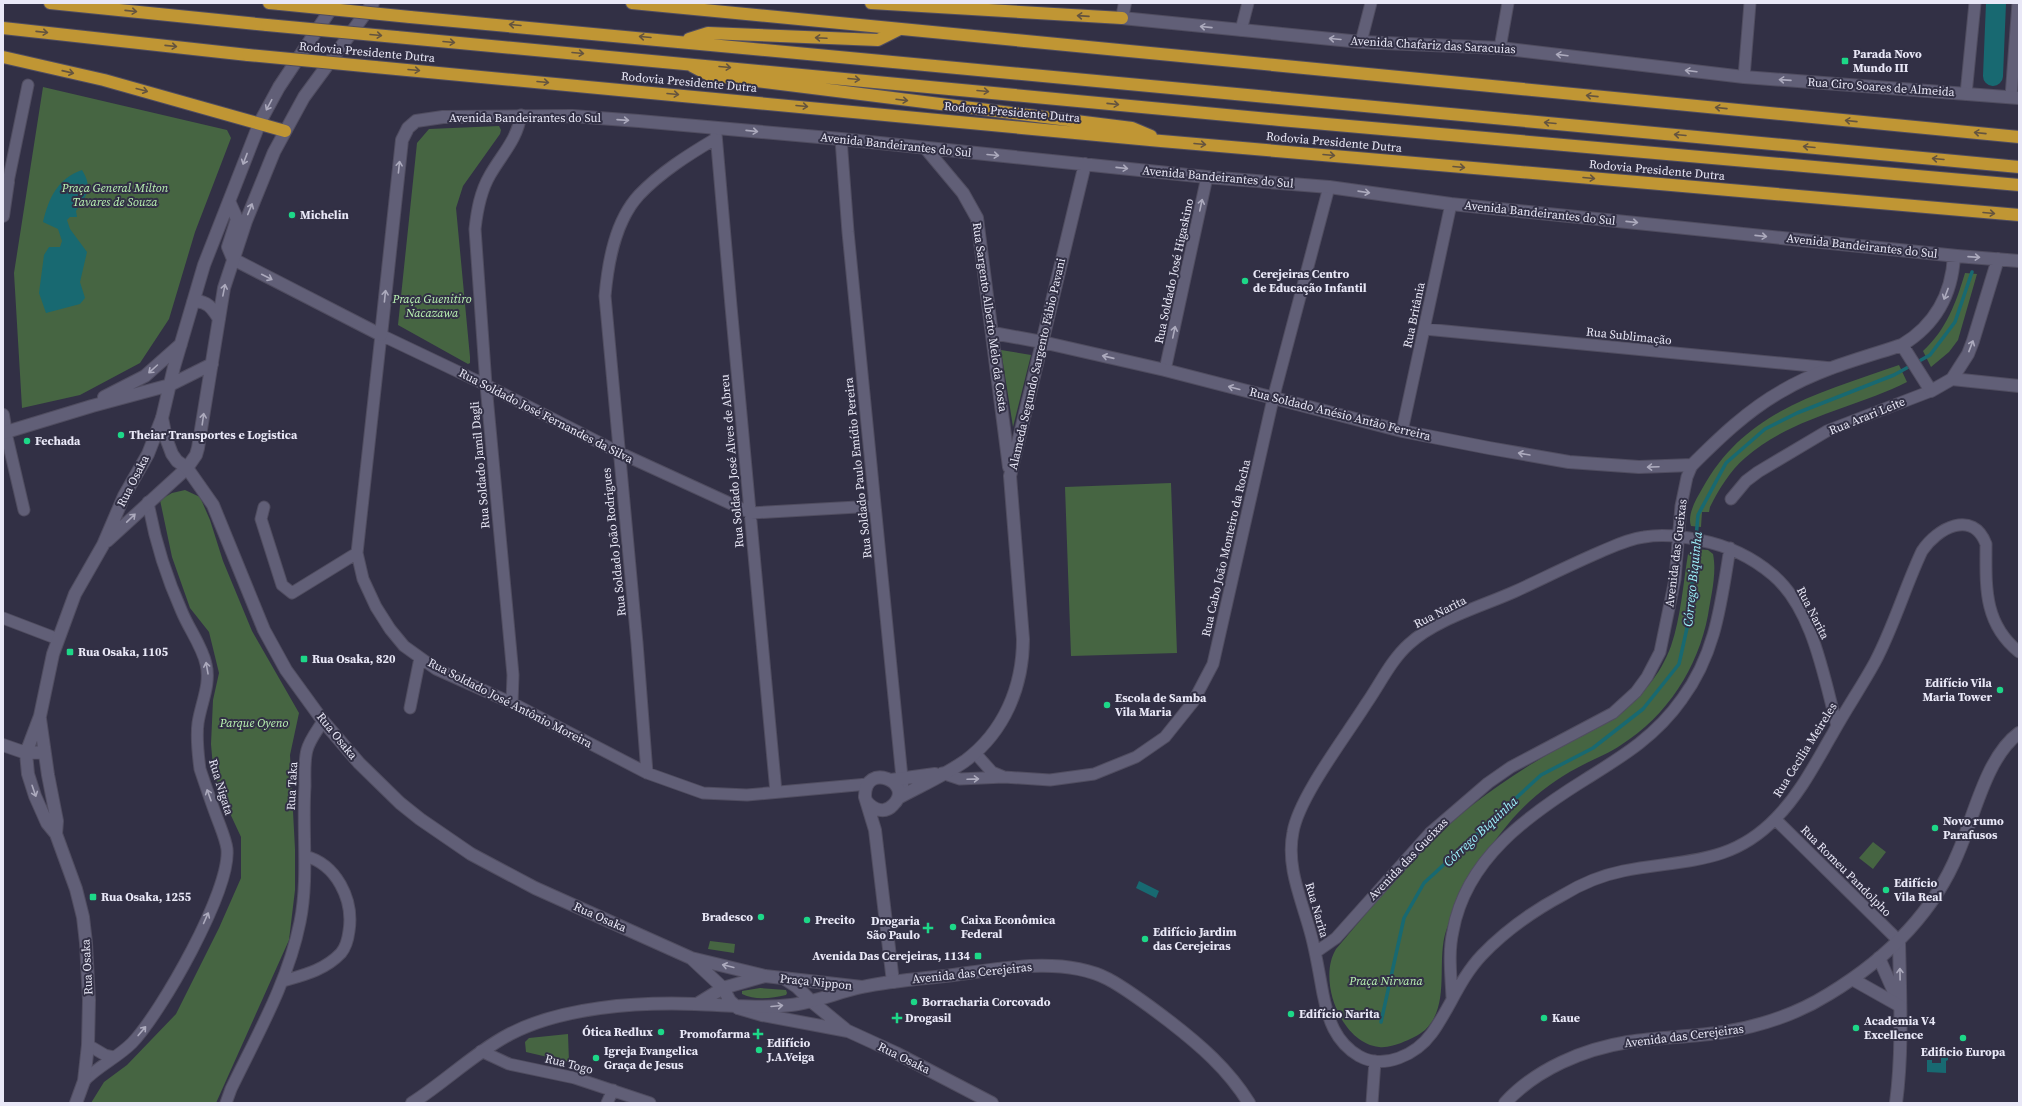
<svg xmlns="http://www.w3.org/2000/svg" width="2022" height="1106" font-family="'Source Serif 4',serif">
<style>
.green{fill:#466542}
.water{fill:#186971}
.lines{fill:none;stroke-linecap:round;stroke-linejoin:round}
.stream{stroke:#186971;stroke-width:3.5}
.river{stroke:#186971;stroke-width:20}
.minor-casing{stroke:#504d60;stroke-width:13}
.tertiary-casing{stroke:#504d60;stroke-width:14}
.secondary-casing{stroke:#504d60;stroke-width:14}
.motorway-casing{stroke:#504d60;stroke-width:14}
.minor{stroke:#615f77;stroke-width:11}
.tertiary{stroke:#615f77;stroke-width:12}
.secondary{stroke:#615f77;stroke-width:12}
.motorway{stroke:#c09634;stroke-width:12}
.motorway-bridge-casing{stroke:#504d60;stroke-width:14;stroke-linecap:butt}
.motorway-bridge{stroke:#c09634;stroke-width:12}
.oneway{stroke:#64543f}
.oneway2{stroke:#acaabd}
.poi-dot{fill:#1dd888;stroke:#323045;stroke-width:1.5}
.labels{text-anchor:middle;stroke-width:4;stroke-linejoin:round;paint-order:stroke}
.street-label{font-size:12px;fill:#e9e8f7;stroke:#323045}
.poi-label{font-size:12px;font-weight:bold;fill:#e9e8f7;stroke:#323045;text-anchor:start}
.park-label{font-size:12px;font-style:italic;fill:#bbf4b3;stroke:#323045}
.water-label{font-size:13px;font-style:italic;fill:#9ff5fe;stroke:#323045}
</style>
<rect width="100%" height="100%" fill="#323045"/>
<path class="green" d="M43,87L227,130L231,138L195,232L169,319L140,363L80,395L22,408L14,273Z
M499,126L501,130L500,134L463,186L456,208L470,357V363L468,364L398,325L417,143L429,129Z
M1965,273L1977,274L1958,340L1949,352L1931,367L1923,351C1946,330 1956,303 1965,273Z
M1001,350L1031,355L1013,427Z
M1899,365L1907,382C1855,408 1790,418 1745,458C1730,471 1719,489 1710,507L1709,512H1702L1701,527L1691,526C1687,515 1696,499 1702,489C1745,410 1820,393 1899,365Z
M1171,483L1177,653L1071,656L1065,487Z
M185,490L200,497L210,520L223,561L252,631L299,713L290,755L295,849V890L289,940L216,1103H91L104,1082L127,1065L176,1014L219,928L241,878V837L214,779L211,744L213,700L219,673L209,632L190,608L172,557L160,500L172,493Z
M1695,549L1708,550L1713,554C1717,573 1711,596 1708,615C1698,668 1667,716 1621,745C1608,754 1591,760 1577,768C1552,781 1527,801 1509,823C1482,855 1459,891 1446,931C1436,962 1451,1005 1425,1030C1418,1036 1410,1039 1401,1043C1394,1045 1387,1048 1379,1047C1341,1043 1317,980 1336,949C1380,898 1421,845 1475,803C1497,786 1521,770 1545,756C1597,726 1649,706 1671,646C1681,617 1683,584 1688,554Z
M1873,842L1886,852L1873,869L1859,858Z
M710,941L735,944L734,953L708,949Z
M760,988L786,990L787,993L786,995C772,998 756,1001 742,994V991Z
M568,1034L569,1062L526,1052L525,1042L529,1038Z"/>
<path class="water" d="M82,170C93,188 87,195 76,211L77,217H70L67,220L70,229L87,252L80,282L85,298L80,304L46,313L39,293L44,255L49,247H60L62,241L58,229L43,222C49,198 57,179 82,170Z
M1139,881L1159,891L1156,898L1136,888Z
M1941,1055H1948V1060L1946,1061V1073L1927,1072V1060H1932V1063H1941Z"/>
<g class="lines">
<path class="stream" d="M1381,1022L1404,918L1424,883L1541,775L1593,748L1643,709L1679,664L1689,619L1698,515L1726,463L1765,429L1797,413L1894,375L1930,355L1955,322L1972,272"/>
<path class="river" d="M1993,76L1996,3"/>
<defs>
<path id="minor" d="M1241,30L1248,3
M1361,42L1371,3
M1500,48L1508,3
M1744,77L1750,3
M1966,94L1975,3
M2011,97L2018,3
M716,134L731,306L776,792
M841,139L848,232L903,788
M8,182L28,85
M1425,329L1832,368
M1165,370L1207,177
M1402,431L1451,204
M6,433L24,510
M1731,499L1746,481L1758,472L1827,431L1931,391
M264,507L261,519L282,585L292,593L357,553
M3,618L58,639
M512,703L513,675L486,385L475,229C477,211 480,192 490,175C502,154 517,140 521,115
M410,708L420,658
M1837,726C1824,678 1813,609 1773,575C1752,557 1725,545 1699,540C1681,536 1662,534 1644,537C1628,539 1614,546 1600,552C1572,564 1544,578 1516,591C1483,606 1436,619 1409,644C1391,660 1380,684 1366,704C1346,736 1299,797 1293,832C1286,866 1301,898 1310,931C1316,952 1319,973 1323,994C1328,1019 1335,1042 1359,1056C1384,1070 1416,1055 1432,1033C1450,1008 1460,978 1482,955C1504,932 1535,910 1563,895C1581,884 1603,875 1623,871C1683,859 1730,866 1776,818C1800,794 1816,762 1833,733C1846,709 1862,686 1875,662C1894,626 1905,587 1922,551C1937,528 1973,509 1986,544C1986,586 1983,623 2019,652
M975,753L992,772L1004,777
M647,773L637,643L605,296C608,262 615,221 639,195C661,172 688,155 715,139
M942,773L960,779L1004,777L1050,780L1094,774L1136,757L1165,737L1193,702L1213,664L1273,399L1329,187
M868,784L747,795L703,793L647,773L512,703L436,669L404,646L390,629L376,607L363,579L357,553L381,335L486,385L618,452L751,513L875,506
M1775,819L1899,941
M1316,952L1336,938L1430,833L1488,783L1511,767L1613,713L1636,692L1647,677L1660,652L1675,579L1681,506L1687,477L1692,465
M283,981C304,975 325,970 341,953C346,947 348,939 349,931C354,899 336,864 305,856
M1452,997C1451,975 1448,953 1453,931C1466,859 1528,815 1586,779C1623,756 1656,736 1682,699C1716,653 1721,603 1730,548
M88,1045L105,1055L114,1057
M481,1051L509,1064L575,1078L650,1103
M84,1081C98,1066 117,1058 132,1043C161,1013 231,890 227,849C226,841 222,831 219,823C212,805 206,787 200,769C198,754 196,738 198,723C201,703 211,684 206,664C202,646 189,629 182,612C165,574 155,542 148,502
M226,1103L231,1089C257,1035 288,982 300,922C309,878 302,831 305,786C305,775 304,761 307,750C310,739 317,731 323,721
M607,1103L613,1090
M1372,1103L1375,1061"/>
<path id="tertiary" d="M927,150L963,193L977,218L1009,467
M3,216L8,182
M233,259L381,335L402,140L408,128L416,121L443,117L572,116L639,121L841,139L1207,177L1329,187L1451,204L1957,256L2019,261
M993,333L1042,342L1165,370L1402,431L1489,448L1569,462L1639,467L1692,465C1719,438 1748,410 1782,391C1819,369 1862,358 1902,345C1935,325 1952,294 1954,256
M1902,345L1931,391L1952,379L2019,386
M1952,379L1968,354L1973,341L1998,259
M3,415L6,433
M107,541L187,468
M40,719L48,775L57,821L56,834
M3,745L26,753L44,752
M891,780L935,774
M898,798C920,786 945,775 965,761C1004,732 1023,687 1023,639L1010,476L1085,164
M867,802C874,810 885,814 893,805C916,783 864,760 865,797L875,830L893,982
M1879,958L1898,1001
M811,1001L845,1029
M738,1008L762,1015L848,1031L896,1053L992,1103
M76,1103L84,1081L88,1045L89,1000L86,943L83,917L76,889L56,834L47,823L35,796L28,774L26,753L40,716L53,654L75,594L103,545L124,496L148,454L162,418
M1896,1103C1903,1050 1900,995 1899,941"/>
<path id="secondary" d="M335,3L279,87L260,122L204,265L174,367L162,418L166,438L172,454L177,461L187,468L213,505L264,630L286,670L323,721L359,763L400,803L420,819L471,854L535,888L691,958L765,976L862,987
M1125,3L1122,18L1361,42L1500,48L1744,77L2019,98
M229,201L237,219L228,247L233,259
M193,302C206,299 213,309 219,319
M104,397L145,376L181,344
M3,433L92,406L170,385L212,364
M187,468L196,455L198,448L224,288L246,221L274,152L304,97L373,3
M691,958L723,988L730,1001L738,1008
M785,979L797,987L811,1001
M1852,979L1900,1006
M697,1004L723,988L765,976
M412,1103C445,1082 474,1053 510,1034C562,1007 636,1002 695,1004C727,1005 758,1009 791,1005C816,1002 838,992 862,987C889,981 917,979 945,976C995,970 1061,955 1108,979C1127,989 1152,1008 1169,1021C1200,1045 1228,1069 1249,1103
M1505,1103C1536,1069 1584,1049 1628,1042C1660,1037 1692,1037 1724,1032C1761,1026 1797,1014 1829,994C1885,960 1933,914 1958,853C1974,817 1986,757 2019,733"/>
<path id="motorway" d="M50,3L267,25
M269,3L280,4
M632,3L2019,137
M871,3L1122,18
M410,17L2019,167
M3,28L248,55
M396,37L1280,120L2019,185
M689,39L708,33L878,40L900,29
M3,57L104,80L285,131
M692,66L709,75L1132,128L1151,136
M375,67L1161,141L2019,215"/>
</defs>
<use href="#minor" class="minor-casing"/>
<use href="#tertiary" class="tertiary-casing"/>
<use href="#secondary" class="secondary-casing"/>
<use href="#motorway" class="motorway-casing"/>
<use href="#minor" class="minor"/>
<use href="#tertiary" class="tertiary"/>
<use href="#secondary" class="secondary"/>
<use href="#motorway" class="motorway"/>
<defs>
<path id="motorway-bridge" d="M280,4L410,17
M267,25L396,37
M248,55L375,67"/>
</defs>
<use href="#motorway-bridge" class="motorway-bridge-casing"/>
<use href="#motorway-bridge" class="motorway-bridge"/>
</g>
<defs><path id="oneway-shaft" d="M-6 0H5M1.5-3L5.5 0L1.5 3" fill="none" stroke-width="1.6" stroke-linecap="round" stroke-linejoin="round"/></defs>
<g class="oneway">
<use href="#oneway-shaft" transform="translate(131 11) rotate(6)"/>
<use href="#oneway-shaft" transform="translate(1083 16) rotate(-176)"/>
<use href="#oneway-shaft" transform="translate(515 25) rotate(-175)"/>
<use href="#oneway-shaft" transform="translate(42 32) rotate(6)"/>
<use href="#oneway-shaft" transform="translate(376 35) rotate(5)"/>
<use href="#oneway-shaft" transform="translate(645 37) rotate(-175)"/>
<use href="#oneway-shaft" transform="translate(821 38) rotate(-177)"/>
<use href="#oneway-shaft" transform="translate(449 42) rotate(5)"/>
<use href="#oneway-shaft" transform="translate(171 46) rotate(6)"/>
<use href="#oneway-shaft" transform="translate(578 53) rotate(5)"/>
<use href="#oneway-shaft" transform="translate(725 67) rotate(5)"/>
<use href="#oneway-shaft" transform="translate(414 70) rotate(5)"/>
<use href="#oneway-shaft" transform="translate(68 72) rotate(13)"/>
<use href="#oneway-shaft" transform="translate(854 79) rotate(5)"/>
<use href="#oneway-shaft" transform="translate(543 82) rotate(5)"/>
<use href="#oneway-shaft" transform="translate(142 90) rotate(15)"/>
<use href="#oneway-shaft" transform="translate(983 91) rotate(5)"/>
<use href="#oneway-shaft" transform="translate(673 94) rotate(5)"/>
<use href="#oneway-shaft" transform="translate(1592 96) rotate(-174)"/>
<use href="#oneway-shaft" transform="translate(902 100) rotate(7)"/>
<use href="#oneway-shaft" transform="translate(1113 104) rotate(6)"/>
<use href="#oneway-shaft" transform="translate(802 106) rotate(5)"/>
<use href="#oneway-shaft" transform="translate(1721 108) rotate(-174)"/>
<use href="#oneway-shaft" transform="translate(1851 121) rotate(-174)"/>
<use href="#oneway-shaft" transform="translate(1550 123) rotate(-175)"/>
<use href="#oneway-shaft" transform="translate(1980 133) rotate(-174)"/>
<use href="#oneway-shaft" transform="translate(1680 135) rotate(-175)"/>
<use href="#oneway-shaft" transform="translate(1200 144) rotate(5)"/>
<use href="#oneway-shaft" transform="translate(1809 147) rotate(-175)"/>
<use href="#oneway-shaft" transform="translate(1329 155) rotate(5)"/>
<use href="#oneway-shaft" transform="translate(1938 159) rotate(-175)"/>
<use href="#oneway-shaft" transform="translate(1459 167) rotate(5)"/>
<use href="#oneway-shaft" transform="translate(1589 178) rotate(5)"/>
<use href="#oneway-shaft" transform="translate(1989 213) rotate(5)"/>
</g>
<g class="oneway2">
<use href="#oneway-shaft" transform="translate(1206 27) rotate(-174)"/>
<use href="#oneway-shaft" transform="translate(1335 39) rotate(-175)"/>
<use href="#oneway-shaft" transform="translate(1562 55) rotate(-173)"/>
<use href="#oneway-shaft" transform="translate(1691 71) rotate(-173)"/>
<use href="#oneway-shaft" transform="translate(1785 80) rotate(-176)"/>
<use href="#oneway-shaft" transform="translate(269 105) rotate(118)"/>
<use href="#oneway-shaft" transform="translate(623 120) rotate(4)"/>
<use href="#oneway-shaft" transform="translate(752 131) rotate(6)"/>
<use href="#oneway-shaft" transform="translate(993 155) rotate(5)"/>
<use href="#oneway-shaft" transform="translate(245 159) rotate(111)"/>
<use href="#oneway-shaft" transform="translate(399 167) rotate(-84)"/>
<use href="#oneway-shaft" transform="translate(1122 168) rotate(6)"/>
<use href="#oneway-shaft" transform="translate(1364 192) rotate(8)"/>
<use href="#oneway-shaft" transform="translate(1201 205) rotate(-78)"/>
<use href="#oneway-shaft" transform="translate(250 209) rotate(-68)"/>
<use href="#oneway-shaft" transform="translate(1632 222) rotate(6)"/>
<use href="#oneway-shaft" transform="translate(1761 236) rotate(6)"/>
<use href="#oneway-shaft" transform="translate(1974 257) rotate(4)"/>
<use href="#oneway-shaft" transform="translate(267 277) rotate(27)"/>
<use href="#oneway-shaft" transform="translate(224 290) rotate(-79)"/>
<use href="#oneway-shaft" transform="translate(1946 294) rotate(111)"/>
<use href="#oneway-shaft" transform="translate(385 296) rotate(-84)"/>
<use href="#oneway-shaft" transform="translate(1174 332) rotate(-78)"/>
<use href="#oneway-shaft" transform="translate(1971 346) rotate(-69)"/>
<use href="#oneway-shaft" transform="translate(1108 357) rotate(-167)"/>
<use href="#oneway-shaft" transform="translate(153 369) rotate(138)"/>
<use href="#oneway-shaft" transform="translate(1234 388) rotate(-165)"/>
<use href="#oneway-shaft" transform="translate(203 419) rotate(-82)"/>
<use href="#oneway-shaft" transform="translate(1524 454) rotate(-170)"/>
<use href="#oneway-shaft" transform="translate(1653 467) rotate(178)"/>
<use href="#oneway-shaft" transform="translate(131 518) rotate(-44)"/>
<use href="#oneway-shaft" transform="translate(207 668) rotate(-100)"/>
<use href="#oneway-shaft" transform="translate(973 779) rotate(-2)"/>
<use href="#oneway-shaft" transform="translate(34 791) rotate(71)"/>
<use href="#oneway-shaft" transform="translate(209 795) rotate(-110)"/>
<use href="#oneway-shaft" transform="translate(206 918) rotate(-66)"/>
<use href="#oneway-shaft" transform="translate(728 966) rotate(-166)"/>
<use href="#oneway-shaft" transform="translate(1900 974) rotate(-91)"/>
<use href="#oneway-shaft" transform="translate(777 1006) rotate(-5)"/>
<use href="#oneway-shaft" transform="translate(142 1031) rotate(-50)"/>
</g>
<g class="poi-dot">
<rect x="1841" y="57" width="8" height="8" rx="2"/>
<circle cx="292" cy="215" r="4"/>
<circle cx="1245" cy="281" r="4"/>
<circle cx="121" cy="435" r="4"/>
<circle cx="27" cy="441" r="4"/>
<rect x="66" y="648" width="8" height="8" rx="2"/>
<rect x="300" y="655" width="8" height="8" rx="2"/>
<circle cx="2000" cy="690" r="4"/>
<circle cx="1107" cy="705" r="4"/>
<circle cx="1935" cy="828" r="4"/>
<circle cx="1886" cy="890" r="4"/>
<rect x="89" y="893" width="8" height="8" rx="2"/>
<circle cx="761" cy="917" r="4"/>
<circle cx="807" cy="920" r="4"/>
<circle cx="953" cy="927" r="4"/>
<path d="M926 922h4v4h4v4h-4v4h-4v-4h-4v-4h4z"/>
<circle cx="1145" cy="939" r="4"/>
<rect x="974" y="952" width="8" height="8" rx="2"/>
<circle cx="914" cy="1002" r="4"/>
<circle cx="1291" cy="1014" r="4"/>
<path d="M895 1012h4v4h4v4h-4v4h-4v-4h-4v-4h4z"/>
<circle cx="1544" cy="1018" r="4"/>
<circle cx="1856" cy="1028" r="4"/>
<circle cx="661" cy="1032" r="4"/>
<path d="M756 1028h4v4h4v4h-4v4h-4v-4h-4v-4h4z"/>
<circle cx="1963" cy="1038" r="4"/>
<circle cx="759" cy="1050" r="4"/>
<circle cx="596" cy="1058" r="4"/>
</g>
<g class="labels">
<g class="street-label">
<text transform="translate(1433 45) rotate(3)" y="4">Avenida Chafariz das Saracuias</text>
<text transform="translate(367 52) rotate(5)" y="4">Rodovia Presidente Dutra</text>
<text transform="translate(689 82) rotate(5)" y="4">Rodovia Presidente Dutra</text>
<text transform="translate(1881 87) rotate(4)" y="4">Rua Ciro Soares de Almeida</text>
<text transform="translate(1012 112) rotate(5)" y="4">Rodovia Presidente Dutra</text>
<text x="525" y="122">Avenida Bandeirantes do Sul</text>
<text transform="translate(1334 142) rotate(5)" y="4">Rodovia Presidente Dutra</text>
<text transform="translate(896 145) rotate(6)" y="4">Avenida Bandeirantes do Sul</text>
<text transform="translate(1657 170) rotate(5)" y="4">Rodovia Presidente Dutra</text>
<text transform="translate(1218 177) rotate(5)" y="4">Avenida Bandeirantes do Sul</text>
<text transform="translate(1540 213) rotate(6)" y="4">Avenida Bandeirantes do Sul</text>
<text transform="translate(1862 246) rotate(6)" y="4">Avenida Bandeirantes do Sul</text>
<text transform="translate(1174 271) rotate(-78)" y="4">Rua Soldado José Higaskino</text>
<text transform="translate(1414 315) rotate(-78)" y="4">Rua Britânia</text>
<text transform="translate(990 317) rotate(82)" y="4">Rua Sargento Alberto Melo da Costa</text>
<text transform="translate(1629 336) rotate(6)" y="4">Rua Sublimação</text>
<text transform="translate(1037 364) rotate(-77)" y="4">Alameda Segundo Sargento Fábio Pavani</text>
<text transform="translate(1340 414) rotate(14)" y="4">Rua Soldado Anésio Antão Ferreira</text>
<text transform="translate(546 416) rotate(27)" y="4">Rua Soldado José Fernandes da Silva</text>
<text transform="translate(1867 416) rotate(-22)" y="4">Rua Arari Leite</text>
<text transform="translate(732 461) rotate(-95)" y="4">Rua Soldado José Alves de Abreu</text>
<text transform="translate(480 465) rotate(-95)" y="4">Rua Soldado Jamil Dagli</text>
<text transform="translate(858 468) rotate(-96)" y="4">Rua Soldado Paulo Emídio Pereira</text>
<text transform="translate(133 481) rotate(-63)" y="4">Rua Osaka</text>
<text transform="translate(614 542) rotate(-96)" y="4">Rua Soldado João Rodrigues</text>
<text transform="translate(1226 548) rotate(-77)" y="4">Rua Cabo João Monteiro da Rocha</text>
<text transform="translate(1676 553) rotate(-83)" y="4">Avenida das Gueixas</text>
<text transform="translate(1440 612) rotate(-27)" y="4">Rua Narita</text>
<text transform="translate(1813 613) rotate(63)" y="4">Rua Narita</text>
<text transform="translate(510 703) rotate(27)" y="4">Rua Soldado José Antônio Moreira</text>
<text transform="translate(337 736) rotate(51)" y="4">Rua Osaka</text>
<text transform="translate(1805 750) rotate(-58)" y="4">Rua Cecilia Meireles</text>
<text transform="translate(292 786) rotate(-87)" y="4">Rua Taka</text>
<text transform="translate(221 787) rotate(73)" y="4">Rua Nigata</text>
<text transform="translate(1408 859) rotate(-46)" y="4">Avenida das Gueixas</text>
<text transform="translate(1846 871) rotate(45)" y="4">Rua Romeu Pandolpho</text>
<text transform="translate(1317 910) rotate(74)" y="4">Rua Narita</text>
<text transform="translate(600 917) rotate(24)" y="4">Rua Osaka</text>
<text transform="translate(87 967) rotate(-93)" y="4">Rua Osaka</text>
<text transform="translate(972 973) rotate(-6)" y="4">Avenida das Cerejeiras</text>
<text transform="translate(816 982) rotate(6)" y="4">Praça Nippon</text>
<text transform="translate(1684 1036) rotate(-7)" y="4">Avenida das Cerejeiras</text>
<text transform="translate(904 1058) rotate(26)" y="4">Rua Osaka</text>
<text transform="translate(569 1064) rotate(14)" y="4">Rua Togo</text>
</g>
<g class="poi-label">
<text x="1853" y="58">Parada Novo<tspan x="1853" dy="14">Mundo III</tspan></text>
<text x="300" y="219">Michelin</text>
<text x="1253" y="278">Cerejeiras Centro<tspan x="1253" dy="14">de Educação Infantil</tspan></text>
<text x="129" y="439">Theiar Transportes e Logistica</text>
<text x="35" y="445">Fechada</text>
<text x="78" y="656">Rua Osaka, 1105</text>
<text x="312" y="663">Rua Osaka, 820</text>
<text x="1992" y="687" text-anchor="end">Edifício Vila<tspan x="1992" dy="14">Maria Tower</tspan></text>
<text x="1115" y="702">Escola de Samba<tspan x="1115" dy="14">Vila Maria</tspan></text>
<text x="1943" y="825">Novo rumo<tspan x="1943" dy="14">Parafusos</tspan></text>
<text x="1894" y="887">Edifício<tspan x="1894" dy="14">Vila Real</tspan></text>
<text x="101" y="901">Rua Osaka, 1255</text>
<text x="753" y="921" text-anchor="end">Bradesco</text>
<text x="815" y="924">Precito</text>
<text x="961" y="924">Caixa Econômica<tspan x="961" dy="14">Federal</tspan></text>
<text x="920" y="925" text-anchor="end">Drogaria<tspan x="920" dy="14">São Paulo</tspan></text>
<text x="1153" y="936">Edifício Jardim<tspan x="1153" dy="14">das Cerejeiras</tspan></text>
<text x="970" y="960" text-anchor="end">Avenida Das Cerejeiras, 1134</text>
<text x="922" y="1006">Borracharia Corcovado</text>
<text x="1299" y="1018">Edifício Narita</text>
<text x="905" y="1022">Drogasil</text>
<text x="1552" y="1022">Kaue</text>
<text x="1864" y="1025">Academia V4<tspan x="1864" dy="14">Excellence</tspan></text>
<text x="653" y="1036" text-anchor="end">Ótica Redlux</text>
<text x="750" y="1038" text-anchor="end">Promofarma</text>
<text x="767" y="1047">Edifício<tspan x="767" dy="14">J.A.Veiga</tspan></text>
<text x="604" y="1055">Igreja Evangelica<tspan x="604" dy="14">Graça de Jesus</tspan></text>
<text x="1963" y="1056" text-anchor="middle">Edificio Europa</text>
</g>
<g class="park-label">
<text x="115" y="192">Praça General Milton<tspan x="115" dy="14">Tavares de Souza</tspan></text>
<text x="432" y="303">Praça Guenitiro<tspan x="432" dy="14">Nacazawa</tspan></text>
<text x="254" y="727">Parque Oyeno</text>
<text x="1386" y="985">Praça Nirvana</text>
</g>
<g class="water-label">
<text transform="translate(1692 579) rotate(-84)" y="5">Córrego Biquinha</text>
<text transform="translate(1480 831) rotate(-43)" y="5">Córrego Biquinha</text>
</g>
</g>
<rect width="2022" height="1106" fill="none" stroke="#e9e8f7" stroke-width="8"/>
</svg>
